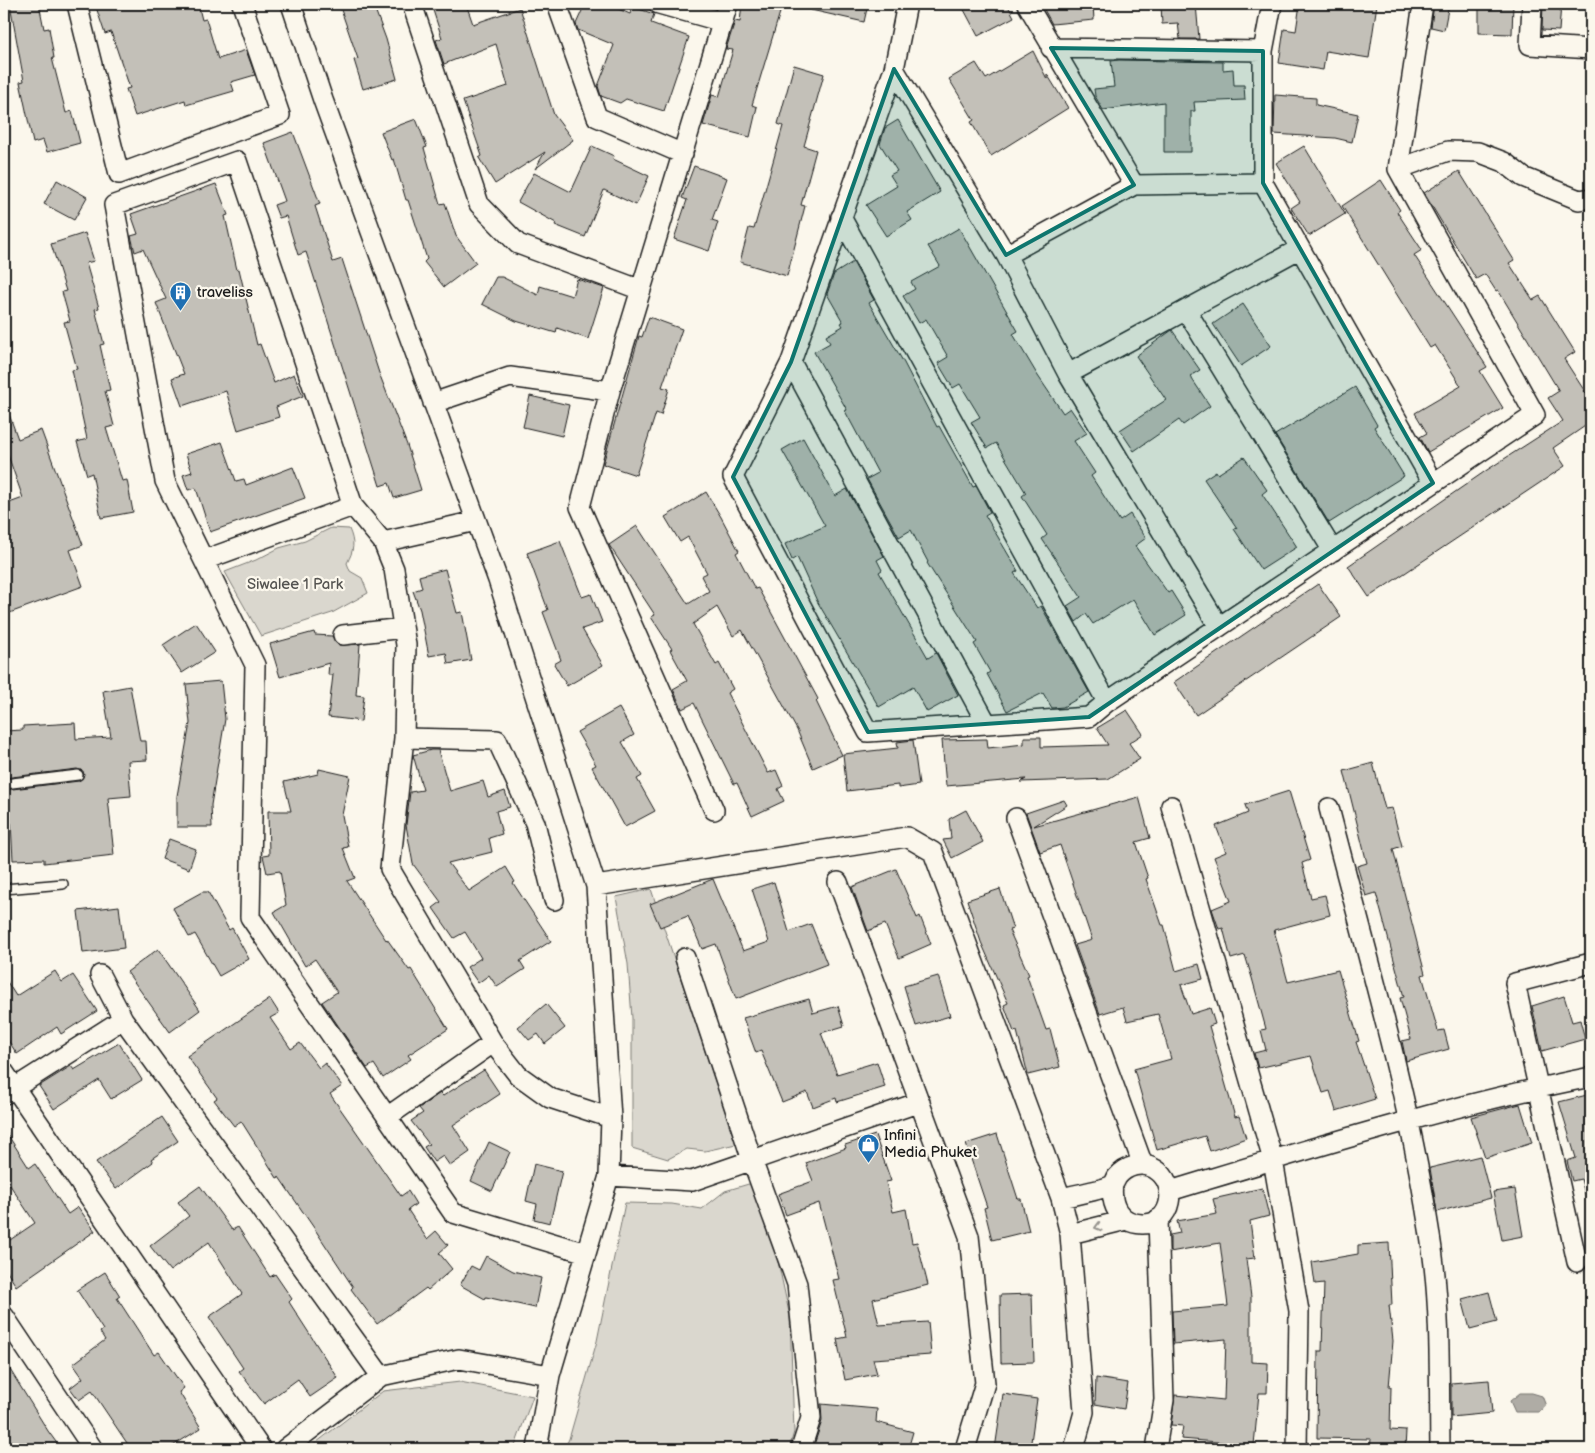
<svg xmlns="http://www.w3.org/2000/svg" width="1595" height="1453" font-family="'Balsamiq Sans',sans-serif">
<style>
.green{fill:#dad7ce;stroke:#7b7a75}
.water{fill:#afaca5;stroke:#74726e}
.building{fill:#c3c0b8;stroke:#1c1c1c}
.lines{fill:none;stroke-linecap:round;stroke-linejoin:round}
.lane-casing{stroke:#1c1c1c;stroke-width:12}
.street-casing{stroke:#1c1c1c;stroke-width:22}
.lane{stroke:#fbf7ec;stroke-width:9}
.street{stroke:#fbf7ec;stroke-width:19}
.oneway{stroke:#97948e}
.marked{fill:#0f766e;fill-opacity:0.2;stroke:#0f766e;stroke-width:4;stroke-linejoin:round}
.labels{text-anchor:middle;stroke-width:4.5;stroke-linejoin:round;paint-order:stroke}
.poi-label{font-size:15px;fill:#1c1c1c;stroke:#fbf7ec;text-anchor:start}
.park-label{font-size:15px;fill:#555451;stroke:#fbf7ec}
</style>
<rect width="100%" height="100%" fill="#fbf7ec"/>
<filter id="ink" filterUnits="userSpaceOnUse"><feTurbulence type="fractalNoise" baseFrequency=".02" numOctaves="2"/><feDisplacementMap in="SourceGraphic" scale="10" xChannelSelector="R" yChannelSelector="G"/><feConvolveMatrix kernelMatrix="1 2 1 2 8 2 1 2 1" color-interpolation-filters="sRGB"/></filter>
<g filter="url(#ink)">
<path class="green" d="M331,528L349,529C355,543 354,550 347,563L350,571L362,578L368,593L332,613L261,636L225,572L256,560L279,548L305,541Z
M651,889L736,1144L705,1151L687,1149L668,1159L632,1148V1018L628,964L616,897Z
M752,1183L776,1252L790,1317L794,1432L789,1449H564L569,1439L597,1341L625,1203L672,1204L702,1209L725,1191Z
M460,1382L533,1396L514,1449H308L383,1391Z"/>
<path class="water" d="M1520,1393H1532L1542,1396L1546,1406L1538,1412H1515L1510,1401Z"/>
<path class="building" d="M10,4H39L44,29L49,28L54,58H52L66,113L72,111L80,143L47,152L43,140L33,143L20,82L24,81Z
M95,4H198L202,20L206,19L218,59L246,50L255,75L231,82L234,91L186,105L185,100L135,116L126,89L130,88L111,32L105,34Z
M339,4H373L386,39L397,79L363,89L354,60L358,59Z
M431,4H466L473,24L520,8L554,115L573,140L535,169L545,152L495,184L479,158L482,156L463,101L508,86L496,44L444,64L436,40L442,38Z
M585,4H607L630,14L633,7L654,14L651,23L689,37L664,111L626,99L620,103L601,96L598,86L614,45L578,30L576,24Z
M742,4H778L777,8L781,9L752,105L757,107L750,137L703,125L712,95L719,97L733,50L726,49L735,21L740,22Z
M812,4H868L864,22L811,10Z
M961,4H1007L1014,17L978,36Z
M1041,4H1093L1094,20L1052,24Z
M1161,4H1196L1199,39H1180L1178,23L1162,24Z
M1300,4H1377L1369,58L1326,51L1323,70L1279,63L1284,29L1296,31Z
M1434,4H1449L1444,30L1431,27Z
M1479,4H1513L1512,34L1479,33Z
M1543,4H1561L1559,31L1542,30Z
M1033,51L1047,79V74L1068,108L991,156L971,122L974,120L949,79L976,63L986,79Z
M1119,60L1223,62V70L1233,69L1234,85H1244L1245,100L1194,102L1195,111H1191V152H1164V102L1103,110L1095,96L1094,89L1114,87L1111,61Z
M794,65L824,74L804,146L816,150L801,205L805,206L787,276L740,262L749,228L754,229L783,126L778,124Z
M1275,95L1316,98V105L1358,114L1352,142L1335,138L1274,134Z
M416,119L427,147L424,148L440,204L445,203L456,236L476,263L444,287L424,262L427,259L408,200H406L394,159L392,160L381,132Z
M898,120L940,192L907,212L912,220L886,236L866,205L897,186L890,175L897,171L880,144L885,128Z
M293,132L320,204L315,206L333,262L342,259L379,373L407,445L421,490L394,498L389,483L380,486L306,252L298,255L286,216L279,218L274,205L285,201L264,143Z
M592,146L614,156L613,159L649,176L636,205L604,190L585,237L555,225L556,223L518,202L534,173L571,192Z
M1304,146L1345,214L1309,236L1291,208L1300,202L1276,163Z
M694,166L727,178L712,220L718,222L709,251L674,239L687,200L682,198Z
M1459,171L1514,260L1509,263L1533,300L1540,296L1575,352L1564,359L1591,401V422L1553,448L1565,466L1369,597L1348,566L1487,470L1563,421L1548,398L1559,391L1498,290L1496,291L1485,274L1476,279L1424,193Z
M57,180L87,197L74,220L44,204Z
M1381,180L1400,210L1397,212L1422,250L1414,255L1487,367L1480,371L1503,408L1428,452L1420,437L1427,433L1415,413L1461,386L1435,345L1430,348L1342,206Z
M216,184L228,215L225,216L237,270L239,269L257,345L260,344L274,383L294,374L303,396L276,407L279,417L238,430L226,391L182,406L172,378L184,374L156,303L166,299L143,249L135,252L131,236L138,234L131,214Z
M959,228L1018,331L1013,334L1038,376L1063,413L1070,408L1087,433L1074,441L1095,473L1091,476L1120,521L1130,514L1146,538L1135,546L1168,593L1171,591L1186,615L1155,635L1133,599L1093,624L1086,614L1076,622L1067,606L1081,597L1042,539L1047,535L1022,496L1026,493L996,443L987,448L971,422L980,417L960,384L953,388L938,363L948,357L926,319L919,323L903,296L915,289L911,282L940,266L928,246Z
M85,233L94,261L86,263L99,308L95,309L104,344L100,345L110,390L105,391L114,426L106,428L122,481L127,480L133,512L101,518L92,473L87,475L77,442L87,439L72,370L77,369L64,322L70,321L62,292L66,291L51,244Z
M853,262L874,300L869,303L904,363L937,427L939,426L973,487L976,486L990,512L985,515L1018,571L1014,573L1037,608L1041,606L1089,692L1063,707L1052,708L1043,693L1007,711L987,674L990,672L974,644L977,642L927,563L928,562L911,530L899,537L867,479L878,473L845,411L847,410L814,352L830,343L826,336L843,326L841,323L843,322L827,294L834,274Z
M496,277H502L538,295L540,286L572,296L577,279L604,288L588,339L557,328L556,333L516,321L482,304Z
M1243,304L1271,346L1241,366L1213,324Z
M649,317L682,329L662,387L669,389L661,415L656,413L636,475L603,464L639,336L642,337Z
M1172,330L1200,370L1190,376L1210,406L1183,425L1179,420L1134,451L1120,430L1166,400L1136,356Z
M1355,387L1377,425L1374,427L1404,476L1329,523L1275,435Z
M530,396L569,405L562,436L523,427Z
M4,406H6L18,439L41,430L83,545L70,550L83,586L4,615V505L23,498L4,444Z
M803,438L835,496L847,489L884,556L877,560L882,570L879,572L928,658L936,653L958,695L927,712L913,687L879,707L817,601L797,557L792,560L785,544L825,526L782,450Z
M222,442L236,481L244,479L246,485L293,467L305,498L210,532L196,488L188,490L183,475L192,472L186,454Z
M1244,457L1267,490L1262,494L1297,547L1261,570L1234,529L1237,528L1204,479L1216,471L1218,474Z
M706,492L721,517L739,551L736,553L755,589L758,588L818,699L816,701L842,755L813,768L797,730L742,630L733,636L717,607L693,624L716,665L719,663L733,689L727,693L768,773L776,770L783,786L778,789L784,801L752,816L737,783L734,784L694,703L682,709L673,689L687,681L670,650L672,649L651,617L655,615L609,545L637,526L688,604L709,591L701,576L707,573L688,537L680,542L665,517Z
M560,541L582,597L591,594L602,622L582,629L603,665L567,686L554,664L561,660L543,612L548,610L527,553Z
M445,569L457,613L462,612L471,660L448,664L446,653L429,656L420,610L413,591L422,588L419,576Z
M1318,584L1341,617L1196,715L1174,682Z
M196,623L215,652L182,673L163,645Z
M314,632L315,635L332,636L339,645L360,644L356,695L364,696L361,721L328,717L333,675H328L329,663L280,677L270,644Z
M221,681L225,719L211,805L212,827H177V796L190,723L186,684Z
M130,686L140,741H146L147,760L128,761L131,796L108,798L114,855L44,863V859L13,860L11,823L4,824V790L79,781L84,775L83,771L77,769L4,778V731L23,730V726L75,723L76,739L111,737L103,691Z
M619,708L634,735L622,742L642,776L637,779L655,811L625,827L592,767L596,765L577,732Z
M1127,710L1143,734L1129,743L1140,759L1108,779L1021,782L1026,779L946,786L942,740L987,739L988,748L1024,744V737H1041V747L1108,745L1097,728Z
M913,740L919,785L898,788V785L847,791L843,754L898,748L897,742Z
M431,750H438L450,791L483,781L488,797L505,791L510,807L496,811L502,834L489,838L492,852L448,863L469,891L506,867L515,882L513,883L551,941L520,961L525,969L497,987L489,975L478,983L467,967L481,958L465,932L454,938L433,908L441,902L413,864L406,825L410,792L423,790L413,755Z
M1373,763L1385,809L1392,808L1402,846L1393,849L1425,974L1422,975L1438,1031L1444,1030L1449,1049L1406,1061L1402,1041L1411,1039L1400,998L1404,997L1376,893L1366,896L1357,866L1367,863L1344,771Z
M319,769L350,776L342,815L348,847L343,848L355,878L347,881L386,940L387,939L409,970L411,969L448,1029L408,1055L411,1059L383,1078L374,1064L367,1068L322,1002L337,992L315,959L305,966L274,912L286,905L280,871L267,873L263,856L269,855L268,811H291L284,782L318,774Z
M1289,791L1310,860L1302,863L1311,898L1325,895L1330,915L1274,930L1288,982L1338,970L1359,1041L1356,1042L1375,1099L1336,1111L1330,1091L1323,1093L1311,1056L1258,1068L1254,1053L1266,1050L1261,1030L1266,1029L1252,978L1245,955L1231,959L1223,928L1219,929L1212,909L1231,901L1214,857L1226,852L1216,826L1248,813L1245,805Z
M1139,797L1150,838L1136,842L1148,878L1146,879L1162,925H1164L1176,971L1199,964L1203,979L1181,985L1191,1014L1210,1008L1215,1024L1209,1026L1235,1117L1239,1116L1246,1138L1210,1151L1205,1136L1157,1150L1134,1069L1171,1059L1158,1014L1127,1021L1123,1007L1100,1014L1075,945L1092,940L1060,845L1040,852L1026,813L1064,800L1067,805L1034,826Z
M966,810L983,842L952,858L943,840L951,839L949,819Z
M169,839L196,849L189,869L162,859Z
M896,869L917,918L920,916L931,944L899,958L885,924L868,931L852,887Z
M713,879L743,951L769,942L752,889L774,882L789,932L811,924L827,964L736,999L716,944L702,949L688,916L660,927L650,904Z
M1000,889L1013,929L1009,930L1029,975L1027,976L1046,1030L1050,1029L1060,1067L1028,1075L1017,1031L1014,1032L1004,1005L1008,1003L981,942L967,900Z
M202,892H208L229,930L232,928L249,959L219,976L195,934L189,937L173,908Z
M119,906L124,948L83,953L78,911Z
M158,949L200,1010L170,1032L127,972Z
M55,971L62,982L73,975L97,1011L61,1034L57,1027L17,1054L4,1034V977L16,996Z
M938,976L950,1016L916,1026L904,986Z
M1564,996L1572,1022L1580,1020L1585,1039L1542,1051L1532,1006Z
M270,999L279,1013L270,1018L291,1049L300,1043L319,1068L325,1063L342,1086L330,1094L401,1196L408,1191L416,1204L408,1210L427,1239L436,1231L448,1245L439,1253L452,1269L428,1290L426,1288L377,1324L351,1289L353,1287L314,1228L279,1177L277,1178L241,1121L234,1126L214,1100L217,1098L187,1056Z
M809,999L813,1013L838,1006L844,1026L821,1033L837,1074L877,1062L885,1087L837,1102L836,1098L813,1107L807,1092L782,1102L761,1051L756,1053L743,1018Z
M546,1004L565,1028L545,1044L538,1034L529,1040L518,1027Z
M119,1043L142,1080L111,1099L99,1080L54,1109L39,1086L71,1066L74,1070Z
M484,1070L500,1094L453,1125L470,1152L450,1166L443,1156L434,1162L424,1147L429,1144L411,1121L423,1113L419,1108L440,1093L443,1096Z
M1591,1094V1198H1586L1581,1179L1572,1181L1567,1161L1576,1158L1559,1102Z
M1520,1104L1532,1143L1485,1158L1471,1117Z
M162,1117L178,1141L151,1159L153,1162L116,1189L96,1162Z
M4,1129L29,1168L35,1164L68,1214L78,1207L95,1231L16,1286L4,1267V1244L35,1223L4,1176Z
M997,1134L1018,1199H1021L1029,1231L992,1240L984,1208L987,1207L966,1144Z
M875,1135L891,1181L886,1182L893,1212L906,1209L912,1243L917,1242L928,1285L873,1299L879,1325L928,1322L931,1355L873,1359L877,1374L845,1380L837,1339L847,1337L833,1280L839,1279L819,1203L786,1215L778,1194L813,1181L806,1163L846,1148L845,1145Z
M489,1142L510,1152L492,1191L471,1181Z
M1480,1156L1491,1198L1437,1212L1430,1168Z
M534,1164L562,1171L550,1223L534,1219L537,1204L526,1201Z
M200,1186L232,1230L238,1227L270,1277L275,1274L292,1299L289,1302L338,1378L310,1397L298,1379L264,1404L239,1371L243,1368L209,1317L242,1294L209,1242L170,1271L150,1246L189,1216L178,1202Z
M1262,1188L1269,1216L1250,1221L1255,1258L1246,1259L1251,1297V1362L1268,1363L1267,1393H1259L1254,1445L1181,1439L1183,1426L1171,1425L1175,1395L1224,1400L1226,1339L1173,1344L1172,1311L1228,1306L1220,1243L1170,1252V1235L1180,1233L1177,1221L1217,1214L1213,1199Z
M1515,1189L1523,1236L1502,1240L1493,1192Z
M1389,1243L1392,1305H1389L1393,1341L1389,1387H1391L1390,1430L1406,1431L1405,1449H1370L1371,1439L1317,1438L1318,1351H1322L1324,1283L1315,1284L1312,1262L1358,1254V1245Z
M486,1256L513,1271L541,1278L535,1308L486,1297L485,1299L460,1285L471,1266L479,1270Z
M105,1272L120,1296L117,1298L154,1355L159,1352L184,1388L179,1392L201,1428L168,1449H131L92,1391L79,1400L70,1388L83,1378L73,1364L105,1340L100,1332L103,1330L77,1290Z
M1489,1292L1497,1322L1470,1329L1462,1299Z
M1032,1294L1034,1362L1001,1363L1000,1295Z
M4,1360L48,1431L61,1449H4Z
M1096,1378L1128,1383L1124,1409L1095,1404Z
M1489,1380L1492,1413L1451,1417V1383Z
M1003,1394L1037,1399L1030,1449H995Z
M821,1404L877,1409L876,1422L913,1432L908,1449L813,1448L822,1421Z"/>
<g class="lines">
<defs>
<path id="lane" d="M4,784L78,775
M4,889L63,884"/>
<path id="street" d="M77,4L119,174L280,115L242,4
M291,4L323,100L498,580L596,886L611,1118L609,1176L550,1375L537,1449
M412,4L479,204L518,244L641,290
M557,4L597,117L683,154
M659,4L723,22
M907,4L894,69L791,362L733,477L868,732L1089,717L1107,702L1535,415L1398,169L1423,4
M1272,4L1263,51V183L1433,483
M1532,4L1530,45L1591,49
M1051,48L1263,51
M894,69L1006,255L1068,374L1219,627
M1398,169L1448,151L1478,152L1504,162L1523,177L1579,200L1591,198
M1134,185L1263,183
M841,217L1107,702
M1006,255L1134,185L1027,4
M1186,310L1333,551
M791,362L987,724
M1068,374L1299,249
M610,391L728,4
M433,403L510,377L610,391L580,507L714,810
M383,542L476,521
M204,560L353,506
M343,635L403,628
M404,738L497,740L535,823L554,900
M1171,806L1273,1160L1299,1311L1297,1449
M1329,808C1366,952 1411,1101 1432,1249C1441,1315 1439,1383 1440,1449
M1016,818L1143,1165
M838,882L969,1236L985,1383L965,1449
M596,886L907,837L933,852L1061,1198L1070,1234L1084,1412L1074,1449
M685,958L752,1160L797,1284L811,1418L801,1449
M100,975L123,1019L381,1376
M4,1072L261,1449
M5,1094L123,1019
M387,1117L493,1043
M609,1176L692,1181L920,1102
M1170,1191C1309,1149 1449,1105 1591,1077
M1061,1198C1070,1196 1109,1188 1113,1184C1115,1182 1116,1179 1117,1177C1126,1166 1142,1161 1155,1169C1179,1183 1173,1225 1142,1224C1119,1223 1110,1205 1113,1184
M1070,1234L1126,1220
M586,1253L453,1213L250,917L255,665L165,481L114,205L237,161L353,506L383,542L394,569L406,645L404,738L390,869L493,1043L518,1075L550,1098L611,1118
M1577,1262L1515,983L1591,963
M4,1316L93,1449
M285,1449L381,1376L459,1359L550,1375
M1156,1449L1164,1400L1158,1219"/>
</defs>
<use href="#lane" class="lane-casing"/>
<use href="#street" class="street-casing"/>
<use href="#lane" class="lane"/>
<use href="#street" class="street"/>
</g>
<defs><path id="oneway-chevron" d="M-2-3.5L2.5 0L-2 3.5" fill="none" stroke-width="1.6" stroke-linecap="round" stroke-linejoin="round" transform="scale(1.25)"/></defs>
<use class="oneway" href="#oneway-chevron" transform="translate(1098 1227) rotate(165)"/>
</g>
<path class="marked" d="M1051,48L1263,51V183L1433,483L1089,717L868,732L733,477L791,362L894,69L1006,255L1134,185Z"/>
<defs>
<symbol id="building-pin" viewBox="-11 -11 22 30"><path d="M0 17L-7.5 6A9.5 9.5 0 1 1 7.5 6Z" fill="#1f6fb2" stroke="#fbf7ec"/><path d="M-4-6H4V6H1V3H-1V6H-4ZM-2.5-4.3h1.7v1.8h-1.7ZM.8-4.3h1.7v1.8H.8ZM-2.5-1h1.7V.8h-1.7ZM.8-1h1.7V.8H.8Z" fill="#fff"/></symbol>
<symbol id="shop-pin" viewBox="-11 -11 22 30"><path d="M0 17L-7.5 6A9.5 9.5 0 1 1 7.5 6Z" fill="#1f6fb2" stroke="#fbf7ec"/><path d="M-5-2.5h2.3a2.7 3.5 0 0 1 5.4 0H5L5.5 6h-11ZM-1.5-2.5h3a1.5 2.3 0 0 0-3 0Z" fill="#fff"/></symbol>
</defs>
<g fill-rule="evenodd">
<use href="#building-pin" x="168" y="280" width="25" height="34"/>
<use href="#shop-pin" x="856" y="1132" width="25" height="34"/>
</g>
<g class="labels">
<g class="poi-label">
<text x="197" y="297">traveliss</text>
<text x="884" y="1140">Infini<tspan x="884" dy="17">Media Phuket</tspan></text>
</g>
<g class="park-label">
<text x="295" y="589">Siwalee 1 Park</text>
</g>
</g>
<rect width="1595" height="1453" fill="none" stroke="#fbf7ec" stroke-width="20"/>
<rect x="10" y="10" width="1575" height="1433" fill="none" stroke="#1c1c1c" stroke-width="2" filter="url(#ink)"/>
</svg>
